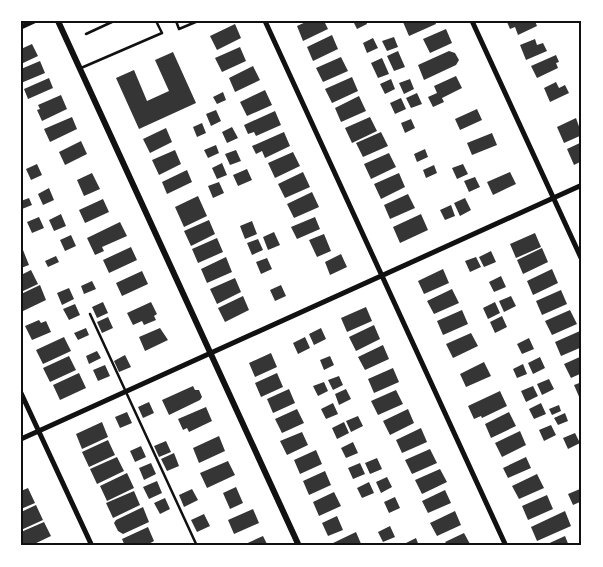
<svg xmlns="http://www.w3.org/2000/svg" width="603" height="567" font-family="Lora,serif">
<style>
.building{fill:#353535}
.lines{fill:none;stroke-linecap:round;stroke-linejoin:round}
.service{stroke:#111;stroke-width:2.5}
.minor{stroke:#111;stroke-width:5}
.tertiary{stroke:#111;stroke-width:6}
.neatline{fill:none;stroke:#111;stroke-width:2}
</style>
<rect width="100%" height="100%" fill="#fff"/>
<path class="building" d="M308,21H324L328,29L303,41L297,26Z
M353,21H366L367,24L357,29Z
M405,21H435L436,24L409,36L403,22Z
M535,21L537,26L518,35L515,27L510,29L507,22Z
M235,24L241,38L217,50L210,36Z
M446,29L452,43L430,53L423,39Z
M332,35L338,49L313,61L307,47Z
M394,37L398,47L387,51L382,41Z
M373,38L378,48L367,53L363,43Z
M535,39L537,45L543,43L547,51L526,60L520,45Z
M32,44L38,56L21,64V49Z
M240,47L246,61L222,72L215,58Z
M398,51L405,67L394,71L387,56Z
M449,51L455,53L459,60L456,65L424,80L418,65Z
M173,52L196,103L139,129L116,78L134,70L147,101L169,91L155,60Z
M556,55L559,62L556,63L558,68L537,78L531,66Z
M341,57L348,71L323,82L316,68Z
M382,58L389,74L378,78L371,63Z
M40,61L45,73L21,83V69Z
M253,66L260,80L235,92L229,78Z
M456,76L462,88L442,98L444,102L433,107L428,97L437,93L434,86Z
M352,77L358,91L332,103L325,89Z
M49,78L53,88L28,99L24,89Z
M391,79L395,89L385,94L380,84Z
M410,79L414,89L404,94L399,83Z
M556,82L559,88L565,85L569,93L550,102L544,88Z
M265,90L272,105L247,116L240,102Z
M223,92L226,100L217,104L213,97Z
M417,93L422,104L411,108L406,98Z
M61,95L67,109L42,121L37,110L40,109L38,105Z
M359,96L366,111L341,122L335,108Z
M401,98L406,109L395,114L390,103Z
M477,109L482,120L460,130L455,119Z
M216,110L221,121L211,126L206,114Z
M275,111L281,125L256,136L254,132L248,134L244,125Z
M72,117L77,129L50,142L44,129Z
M370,117L377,131L352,143L345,128Z
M576,118L582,135L564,143L557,127Z
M411,119L415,128L405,133L401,123Z
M202,123L206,133L197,137L193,127Z
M232,127L238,138L227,143L222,132Z
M166,128L172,142L150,153L143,139Z
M284,132L290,146L265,158L262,151L256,154L252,146Z
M381,132L388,146L363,157L356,143Z
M492,133L497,145L472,155L467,143Z
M81,141L87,154L65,165L59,152Z
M582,142V161L574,165L567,149Z
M216,145L219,153L208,158L204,150Z
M425,149L428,157L417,162L414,154Z
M175,150L181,164L159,175L152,160Z
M236,150L241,161L230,165L225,154Z
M293,152L300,166L275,178L268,163Z
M389,153L396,167L371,179L364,164Z
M222,163L227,175L217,179L212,168Z
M37,164L42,175L31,180L26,169Z
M463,164L468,174L457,179L452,168Z
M434,165L437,173L426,178L423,170Z
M247,169L252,180L238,186L233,175Z
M187,170L192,182L167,194L162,182Z
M303,172L310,187L285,198L278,184Z
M510,172L516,184L493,195L487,182Z
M92,173L100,189L84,196L77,180Z
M399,173L405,187L381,199L374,184Z
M475,177L480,187L469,192L464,181Z
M219,182L224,193L213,198L208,186Z
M49,188L54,200L43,205L38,194Z
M312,192L319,207L294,218L287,204Z
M408,194L415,208L390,219L384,205Z
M198,196L207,216L184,227L175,207Z
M29,198L32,205L22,209L21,201Z
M465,198L471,210L460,216L454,203Z
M103,199L109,212L85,223L79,210Z
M451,205L455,216L445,220L440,210Z
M61,214L66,226L54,231L49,220Z
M421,214L428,230L400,243L393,227Z
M39,217L44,228L32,233L27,222Z
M315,217L320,229L297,239L291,227Z
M209,220L215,234L191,246L184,231Z
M252,221L257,234L245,239L240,226Z
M120,222L127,236L102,247L104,251L95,255L87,238Z
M274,232L280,245L268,250L263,237Z
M535,233L541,247L516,258L510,244Z
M324,234L331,251L317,257L309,240Z
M71,235L76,246L65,251L60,240Z
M217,238L223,252L198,263L192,249Z
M258,239L263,250L252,255L247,243Z
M131,247L137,260L109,273L103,260Z
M542,248L548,262L523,274L517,260Z
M23,250L29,265L21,268V251Z
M491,251L496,262L484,267L479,257Z
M341,254L347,267L330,275L325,262Z
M56,256L59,262L48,267L45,261Z
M226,257L232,272L207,283L201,269Z
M476,257L481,267L470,272L465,261Z
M267,258L272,269L261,274L256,262Z
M443,269L449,283L424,294L418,281Z
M552,269L558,283L533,295L527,281Z
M31,270L38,284L21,292V275Z
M142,271L148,284L122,296L116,283Z
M501,276L506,287L494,292L489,282Z
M235,278L241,292L217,304L210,289Z
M92,281L96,289L84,294L81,286Z
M40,285L46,300L21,312V294Z
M281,285L286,296L275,301L270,290Z
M69,288L74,299L62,305L57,293Z
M452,289L459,303L434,314L427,301Z
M561,290L567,304L542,315L536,301Z
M243,296L249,310L225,322L218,308Z
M511,296L516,306L504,312L499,301Z
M103,302L108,313L97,318L92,307Z
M151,302L157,314L154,316L156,320L144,325L142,321L133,325L127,313Z
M495,302L500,313L488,319L483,308Z
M75,304L80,315L69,320L63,309Z
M366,307L372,321L347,332L341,318Z
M462,310L468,324L443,335L437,321Z
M570,310L577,324L552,335L545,321Z
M502,316L507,327L495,333L490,322Z
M108,317L113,328L102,333L97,322Z
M39,320L41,323L46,321L51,332L32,340L25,326Z
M374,325L380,339L356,351L349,337Z
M86,328L89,335L78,340L74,333Z
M160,328L168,340L145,351L139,337Z
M321,328L326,339L314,345L309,334Z
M580,331L582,347L561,356L555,342Z
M471,333L478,346L453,358L446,344Z
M64,337L71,351L43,364L36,350Z
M305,337L310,348L298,354L293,343Z
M529,338L534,349L522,354L517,344Z
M383,345L389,359L365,370L358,357Z
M97,351L101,358L89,364L86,356Z
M271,353L277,367L255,377L249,363Z
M125,355L131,367L119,372L114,361Z
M69,356L76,370L50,382L43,368Z
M330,356L334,365L324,370L320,360Z
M582,356V373L571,378L564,364Z
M540,357L545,368L533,374L528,363Z
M484,362L491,376L466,387L460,374Z
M523,364L527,374L517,378L513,369Z
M105,365L110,376L98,381L93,370Z
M393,368L399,382L374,393L368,379Z
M79,373L86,388L60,400L53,385Z
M277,373L283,387L261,397L255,383Z
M339,376L343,385L333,390L328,380Z
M549,379L554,389L542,395L537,384Z
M324,382L328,391L318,396L313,386Z
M582,382V399H580L574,385Z
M193,386L195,390H199L202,397L200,400L169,415L162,400Z
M533,386L538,396L526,402L521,391Z
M289,389L295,403L273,413L267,399Z
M346,389L351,399L339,405L335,394Z
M396,390L403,404L378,415L371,401Z
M500,391L507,406L482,418L481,416L474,419L468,406Z
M149,402L154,413L143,418L138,407Z
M333,403L338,414L326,419L321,409Z
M541,403L546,414L534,419L529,409Z
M559,405L561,411L552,415L549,409Z
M206,407L212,421L189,432L187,428L183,430L178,419Z
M297,409L304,423L282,433L275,419Z
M408,409L414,423L390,435L383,421Z
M127,412L132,423L120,428L115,417Z
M509,412L516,426L491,438L485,424Z
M565,413L568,421L558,425L554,418Z
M358,416L363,426L351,432L346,421Z
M102,422L108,437L82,449L76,434Z
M344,422L349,433L337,439L332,428Z
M551,425L556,435L544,441L539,430Z
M421,428L427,442L402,453L396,440Z
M520,431L526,445L502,457L495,443Z
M302,432L308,445L287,455L280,441Z
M575,433L580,443L568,449L563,438Z
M219,436L225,451L199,463L193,448Z
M108,440L115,455L89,467L82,452Z
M166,441L171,452L159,457L154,446Z
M353,442L358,453L346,458L341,448Z
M141,446L146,457L135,462L130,451Z
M430,449L437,463L412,474L405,460Z
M316,450L322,464L300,474L294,460Z
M174,453L179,466L167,471L161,459Z
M117,457L124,471L97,484L90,469Z
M526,457L531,468L508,478L503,468Z
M377,458L382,469L370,474L365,463Z
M228,461L235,475L207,488L200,473Z
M151,463L156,474L144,480L139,468Z
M360,463L365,474L353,479L348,468Z
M440,469L447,482L422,494L415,480Z
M325,471L331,485L309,495L303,481Z
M127,473L134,488L107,501L100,486Z
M537,474L544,488L519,499L512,486Z
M387,477L392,487L381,493L376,482Z
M157,481L162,493L149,499L143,487Z
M369,482L374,493L362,498L357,488Z
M236,487L243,503L230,509L223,493Z
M28,488L35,503L21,509V491Z
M192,489L198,500L184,507L179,495Z
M580,489L582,501L573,505L568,494Z
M445,490L451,503L428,513L422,501Z
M134,491L140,505L113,518L106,503Z
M334,492L341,506L319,516L313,502Z
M547,495L553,509L528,520L522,506Z
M395,497L400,508L389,513L384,502Z
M165,498L170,509L160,514L154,503Z
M36,505L43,520L21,530V512Z
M143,507L149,522L123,534L118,531L114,523L116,520Z
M253,509L259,523L234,534L228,520Z
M455,511L461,525L437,536L430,523Z
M565,511L571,526L537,541L531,527Z
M204,514L210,526L197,532L191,520Z
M337,516L343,530L328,536L322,523Z
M44,522L51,536L30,546H21V532Z
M390,526L395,537L383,542L378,532Z
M148,527L154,541L145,546H125L122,539Z
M356,532L362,546H332L331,544Z
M464,533L470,544L440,546L446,543L445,542Z
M263,536L268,546H241Z
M565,536L569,546H543Z
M416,538L419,546H405L404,544Z"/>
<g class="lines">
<path class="service" d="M176,21L179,29L198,21
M86,34L114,21
M81,68L162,33L156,21
M90,314L197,546"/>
<path class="minor" d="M265,21L506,546
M472,21L582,260
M21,27L34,21
M21,393L92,546
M21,439L582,185"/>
<path class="tertiary" d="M58,21L299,546"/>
</g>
<rect width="603" height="567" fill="none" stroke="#ffffff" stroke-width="45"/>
<rect x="22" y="22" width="558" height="522" class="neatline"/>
</svg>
